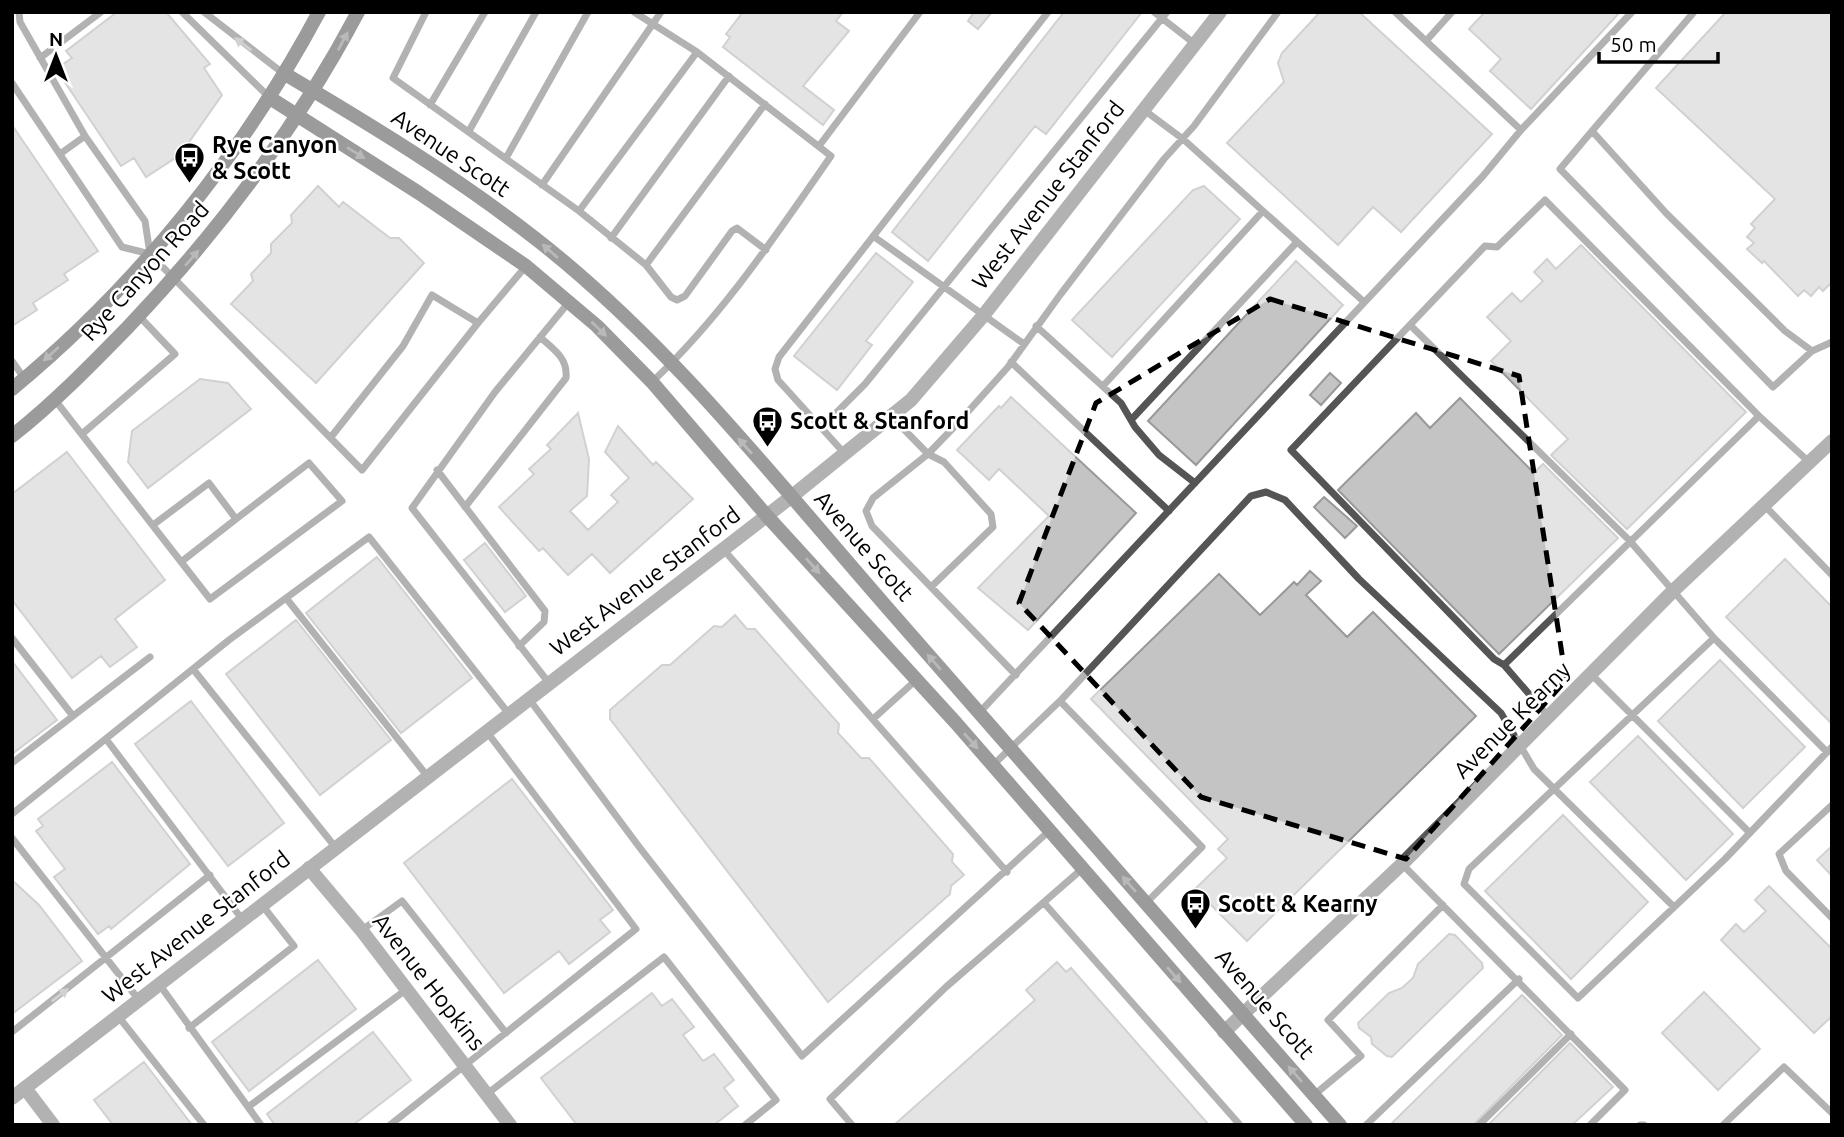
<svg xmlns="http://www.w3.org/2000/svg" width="1844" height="1137" font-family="Ubuntu,sans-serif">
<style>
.building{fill:#c4c4c4;stroke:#999;stroke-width:2}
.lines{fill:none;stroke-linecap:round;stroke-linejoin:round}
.service{stroke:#555;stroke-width:7}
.minor{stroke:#555;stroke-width:14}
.tertiary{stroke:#555;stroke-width:14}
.secondary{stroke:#222;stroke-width:14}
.oneway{fill:#646464}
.oneway2{fill:#999}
.marked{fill:none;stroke:#000;stroke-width:5;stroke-dasharray:14 9;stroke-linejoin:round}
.labels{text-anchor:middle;stroke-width:5;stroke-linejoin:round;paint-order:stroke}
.poi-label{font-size:23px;font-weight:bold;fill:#000;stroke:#fff;text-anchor:start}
.street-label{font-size:23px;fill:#000;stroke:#fff}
</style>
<rect width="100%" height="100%" fill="#fff"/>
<path class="building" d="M117,12H166L210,64L204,68L222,95L180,155L146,177L134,158L121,166L56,69L72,58L66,51Z
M743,12H843L836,21L849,31L803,86L834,110L823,125L723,47L730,37L726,34Z
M974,12H992L978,29L968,21Z
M1064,12H1142L1046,134L1035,126L928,261L892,232Z
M1320,12H1359L1492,134L1401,232L1373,207L1338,245L1227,143L1284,82L1278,63L1282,53Z
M1485,12H1620L1531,109L1490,71L1501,59L1469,29Z
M1726,12H1832V282L1823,291L1819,287L1811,296L1804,290L1798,296L1764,261L1762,263L1747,249L1754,243L1747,237L1755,228L1751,224L1775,199L1656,88Z
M12,125L98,251L64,274L68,280L33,303L37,310L12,326Z
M318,186L339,207L343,202L390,238H399L424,263L316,383L231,304L253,281L251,274L271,253V244L292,223L291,215Z
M1204,186L1240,219L1112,357L1072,320L1193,190Z
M1581,245L1746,412L1627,529L1551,455L1568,439L1491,361L1511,341L1487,317L1512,293L1521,302L1543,281L1534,272L1547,259L1556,269Z
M876,253L913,282L866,341L872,345L837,390L794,356Z
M1296,261L1343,305L1196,465L1148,421Z
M1330,373L1341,383L1321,405L1310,395Z
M200,379L228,383L251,409L148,488L128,462L132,431Z
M1011,397L1136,513L1028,630L978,588L1049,516L999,469L989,480L957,450L999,406L1001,408Z
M1460,398L1534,473L1543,464L1618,538L1499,654L1338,490L1416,413L1430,428Z
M578,413L589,459L587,496L570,511L588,530L618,502L611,495L629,478L605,452L618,426L653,465L656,462L693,499L610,573L592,554L568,575L543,548L539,551L499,507L534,474L529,469L551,449L547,445Z
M67,452L165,580L115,619L137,647L110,667L101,656L72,678L12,600V494Z
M1324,497L1357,526L1345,538L1314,507Z
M485,543L526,596L505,612L464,560Z
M377,557L472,678L401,733L306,613Z
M1785,559L1832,607V724L1726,617Z
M1310,571L1321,581L1306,595L1347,637L1373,612L1476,716L1247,941L1195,889L1227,858L1218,849L1228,839L1091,699L1219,574L1260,615L1294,582L1297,585Z
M735,615L747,629H755L839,724L838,733L861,758H869L953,854L952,862L964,875L951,886L950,894L828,1002L610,719V710L662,665H670L714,626L722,627Z
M296,620L391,740L320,795L226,674Z
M1720,660L1805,747L1743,808L1658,721Z
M12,661L57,720L12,754Z
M191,701L284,823L228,866L135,744Z
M1638,736L1733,834L1686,880L1590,782Z
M112,762L190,864L111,929L109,926L98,934L54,877L65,869L36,831L43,826L38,819Z
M512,779L613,910L600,920L610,932L569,964L559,951L504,993L404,863Z
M1563,815L1648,902L1571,979L1485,891Z
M1832,846V876L1817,860Z
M12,880L39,905L82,961L12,1014Z
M1769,886L1832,949V1016L1814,1033L1721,940L1736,924L1744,932L1766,911L1755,900Z
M1449,934L1455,935L1482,963L1483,968L1392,1057L1387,1056L1372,1044L1371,1037L1359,1028L1358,1023L1389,993L1402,988L1413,978L1418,964Z
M318,960L356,1009L249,1091L212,1042Z
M1057,962L1066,972L1071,968L1209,1125H894L1035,1000L1026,990Z
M1704,992L1760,1049L1718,1090L1662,1033Z
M652,993L662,1006L672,999L694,1027L683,1035L703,1061L714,1054L734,1080L724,1088L738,1106L714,1125H577L541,1078Z
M1522,995L1562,1035L1473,1125H1390Z
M373,1032L411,1080L353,1125H275L267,1114Z
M1570,1043L1613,1087L1572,1125H1488Z
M144,1062L192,1125H113L94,1100Z"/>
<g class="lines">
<path class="service" d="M19,12L20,22L85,136
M182,12L269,97
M204,12L284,74
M426,12L393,78L579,211L646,265L671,297L677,300L685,296L732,231L737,228L766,250
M634,12L697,52L831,156C776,235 723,315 652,382
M1154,12L1195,44
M1395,12L1426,41L1452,12
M1694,12L1592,131L1666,213L1785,331L1812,351L1832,342
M1426,41L1521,130
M40,58L101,12
M12,83L122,247L150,254
M430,105L485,12
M1144,110L1183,139L1363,301
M469,131L536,12
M1592,131L1560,169L1773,387L1812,351
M819,146L920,12
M60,154L85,136L145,221L150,254L362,470L478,323L432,295L403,346L331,437
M506,158L588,12
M542,185L661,12
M579,211L697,52
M873,236L1024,344
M611,238L729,76
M646,265L765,104
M478,323L526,266
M1410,325L1629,540L1714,638L1469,869L1464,884L1578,998L1725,859L1832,747
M1036,326L1121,403L1135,427L1159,455L1195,483
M12,361L24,378
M1011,362L1169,511
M1103,386L1263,211
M55,400L210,599L342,501L309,463L236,519
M892,417L928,454L944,462L991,514L993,527L931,587
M1131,420L1297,242
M822,427L865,384L1167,12
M82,434L175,354L138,315
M845,454L778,380L775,369L779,357L1048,12
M437,470L545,611L544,622L519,646
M1764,505L1832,575
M465,507L566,378C568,358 554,350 540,337
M153,525L209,483L236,519L181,562
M723,549L1007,872
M286,598L428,777
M12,638L73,716L12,763
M1714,638L1827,752
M1504,665L1494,659L1291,450L1485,246L1497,247L1545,200L1759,416
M193,669L336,848
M1591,674L1750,833
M1016,675L872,526L866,511L873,498L928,454L956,425L1008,367L1060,295L1164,159L1194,126L1278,12
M549,683L412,508L495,392L569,302
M529,699L640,848L802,1056L1049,831
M1060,701L1202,847L1146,903
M979,713L1483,176L1521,130L1632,12
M73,716L150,657
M1548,716L1504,665L1759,416L1808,461
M873,719L915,681
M106,739L242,919
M993,765L1062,699L1251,496L1266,492L1285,500L1359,579L1501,713L1534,769L1674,907
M1832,805L1779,854L1786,871L1832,918
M12,814L229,640L369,537L509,714
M12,838L139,1000
M1402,864L1625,1090L1590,1125
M1045,904L1240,1125
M362,930L402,901L506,1033
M159,984L261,1125
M118,1016L204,1125
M189,1028L294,946L262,905
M12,1032L210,875
M487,1094L664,957L776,1100L745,1125
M1314,1095L1361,1056L1328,1020L1443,905
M248,1107L407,989
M390,1125L636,929L487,732
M852,1125L830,1099L946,987L1082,869
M1366,1125L1519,979
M1479,1125L1571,1034
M1640,1125H1644
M1723,1125L1784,1067L1832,1113"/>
<path class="minor" d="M791,497L911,400L983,316L1220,12
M309,868L362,931L510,1125
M1224,1032L1402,864L1673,591L1832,441
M25,1088L53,1125"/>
<path class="tertiary" d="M12,1098L791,497"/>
<path class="secondary" d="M285,74C371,125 457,177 536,239C667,341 775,479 884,604C1035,778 1188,951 1340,1125
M270,98L419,193L526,266L597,326L652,382L767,516L956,723L1306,1125
M12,389C137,286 243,154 319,12
M12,436C54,403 92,364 129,326C220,230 296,129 358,12"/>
</g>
<defs><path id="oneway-solid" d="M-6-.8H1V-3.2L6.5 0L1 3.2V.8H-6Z" transform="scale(1.75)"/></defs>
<g class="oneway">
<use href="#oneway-solid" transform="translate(343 41) rotate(-62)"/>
<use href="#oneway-solid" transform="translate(356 153) rotate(32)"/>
<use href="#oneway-solid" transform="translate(550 251) rotate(-139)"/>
<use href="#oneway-solid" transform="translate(192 258) rotate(-49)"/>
<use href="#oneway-solid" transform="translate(599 329) rotate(44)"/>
<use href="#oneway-solid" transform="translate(51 354) rotate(138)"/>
<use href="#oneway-solid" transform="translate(745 446) rotate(-132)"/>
<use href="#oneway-solid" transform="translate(813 566) rotate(48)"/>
<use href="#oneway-solid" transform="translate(934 662) rotate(-131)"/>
<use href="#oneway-solid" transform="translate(971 741) rotate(48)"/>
<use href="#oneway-solid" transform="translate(1129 884) rotate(-131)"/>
<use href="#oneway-solid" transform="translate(1174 975) rotate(49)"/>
<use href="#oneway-solid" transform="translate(1295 1074) rotate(-131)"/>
</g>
<g class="oneway2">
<use href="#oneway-solid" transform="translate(243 44) rotate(-143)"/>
<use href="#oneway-solid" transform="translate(60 995) rotate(-38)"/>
</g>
<path d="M0 0H1844V1137H0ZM1270,299L1519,376L1566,680L1406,859L1201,797L1019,603L1096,403Z" fill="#fff" fill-opacity=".55" fill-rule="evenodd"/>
<path class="marked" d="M1270,299L1519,376L1566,680L1406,859L1201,797L1019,603L1096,403Z"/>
<defs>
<symbol id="bus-pin" viewBox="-11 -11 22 30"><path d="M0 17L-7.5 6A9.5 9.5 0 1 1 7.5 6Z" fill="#000" stroke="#fff"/><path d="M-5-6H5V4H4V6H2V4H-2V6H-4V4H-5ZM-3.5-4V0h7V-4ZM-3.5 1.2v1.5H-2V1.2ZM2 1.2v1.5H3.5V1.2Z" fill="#fff"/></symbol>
</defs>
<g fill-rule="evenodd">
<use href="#bus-pin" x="172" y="140" width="35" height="47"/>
<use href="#bus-pin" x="750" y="404" width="35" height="47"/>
<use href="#bus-pin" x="1178" y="886" width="35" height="47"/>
</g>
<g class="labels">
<g class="poi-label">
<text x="212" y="153">Rye Canyon<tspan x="212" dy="26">&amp; Scott</tspan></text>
<text x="790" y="429">Scott &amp; Stanford</text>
<text x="1218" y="912">Scott &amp; Kearny</text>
</g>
<g class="street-label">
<text transform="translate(451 153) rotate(34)" y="8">Avenue Scott</text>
<text transform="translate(1048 195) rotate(-52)" y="8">West Avenue Stanford</text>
<text transform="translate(145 271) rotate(-48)" y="8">Rye Canyon Road</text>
<text transform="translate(864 546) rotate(49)" y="8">Avenue Scott</text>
<text transform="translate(645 581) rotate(-37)" y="8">West Avenue Stanford</text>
<text transform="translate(1512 720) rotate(-45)" y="8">Avenue Kearny</text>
<text transform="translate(196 927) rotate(-38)" y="8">West Avenue Stanford</text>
<text transform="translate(429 982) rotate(52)" y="8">Avenue Hopkins</text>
<text transform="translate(1265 1004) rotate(49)" y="8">Avenue Scott</text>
</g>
</g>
<rect width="1844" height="1137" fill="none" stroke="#000000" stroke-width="28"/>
<g transform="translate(56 56)" stroke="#ffffff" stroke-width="5" paint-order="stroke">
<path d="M0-5L12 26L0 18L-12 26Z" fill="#000000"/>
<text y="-10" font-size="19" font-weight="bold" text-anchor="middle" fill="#000000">N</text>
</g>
<path d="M1599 52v10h119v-10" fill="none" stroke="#000000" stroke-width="3.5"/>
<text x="1610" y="52" font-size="21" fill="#000000" stroke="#ffffff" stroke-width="5" paint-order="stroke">50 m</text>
</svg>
